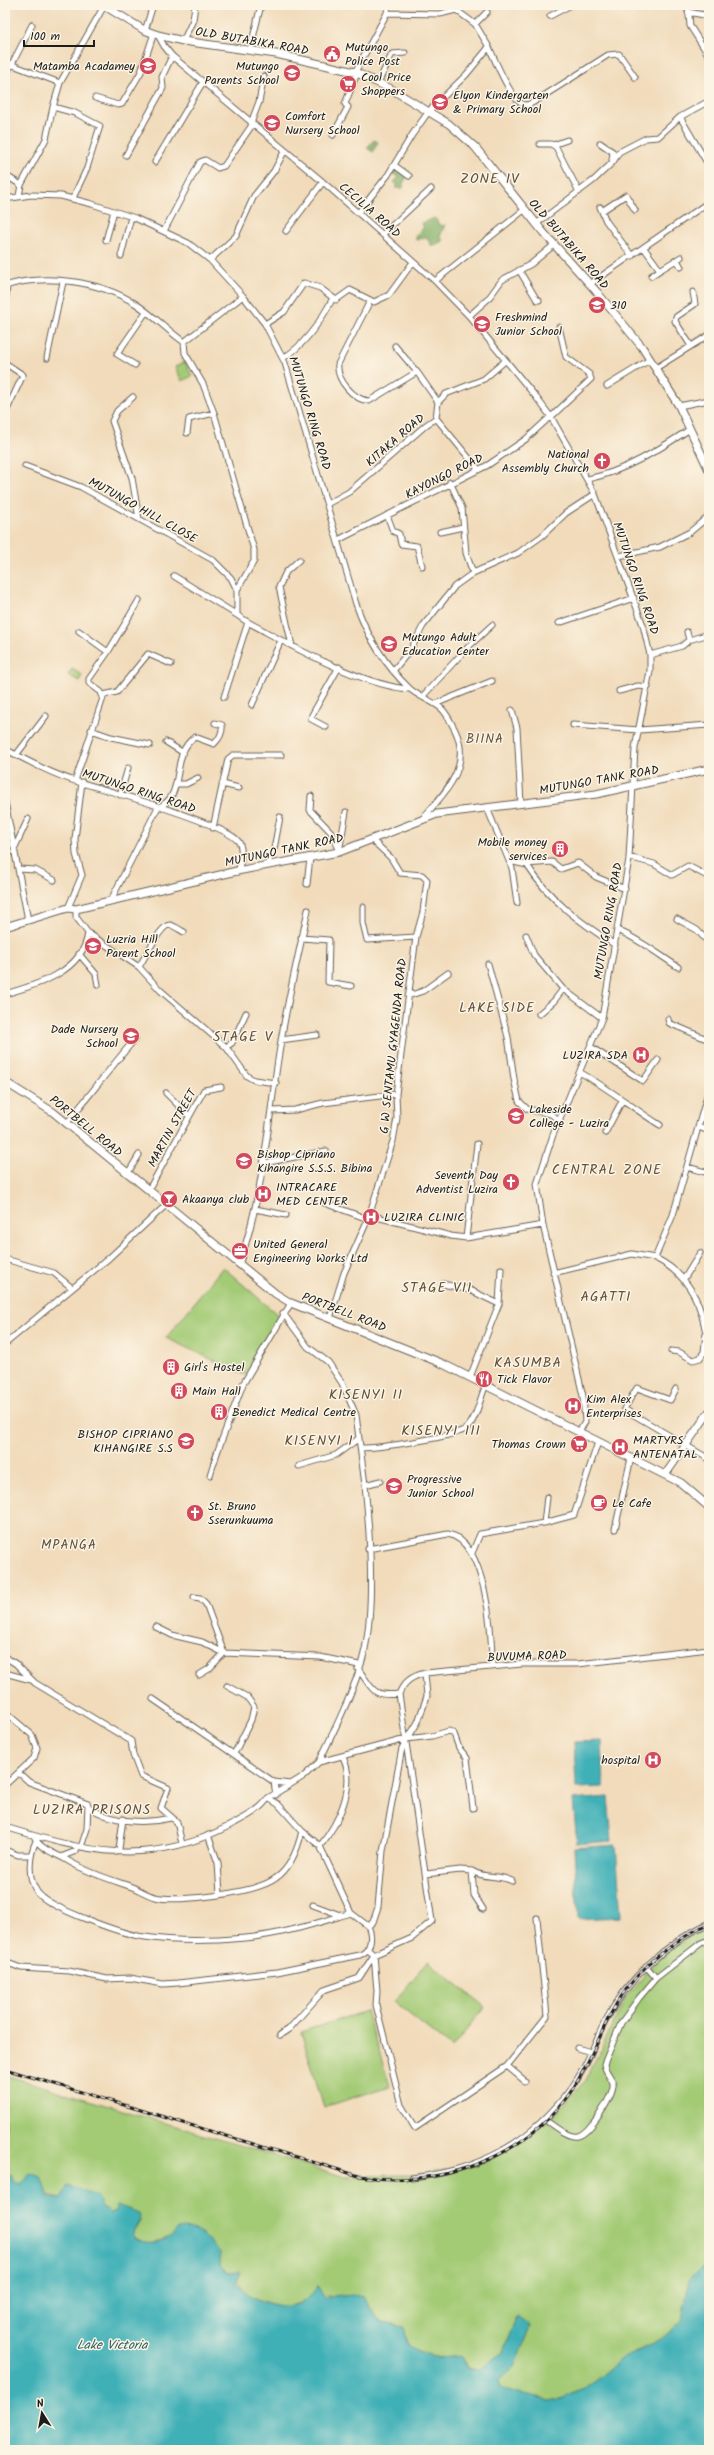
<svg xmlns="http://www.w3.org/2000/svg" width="714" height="2455" font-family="Kalam,sans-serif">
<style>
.green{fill:#a3ca75;stroke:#607348}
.forest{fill:#82ae66;stroke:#4f6541}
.water{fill:#3fb0b7;stroke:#2e666a}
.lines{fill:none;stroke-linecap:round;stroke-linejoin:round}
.street-casing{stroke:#675f54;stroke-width:7}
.secondary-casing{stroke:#675f54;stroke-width:9}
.street{stroke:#fff;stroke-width:5}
.secondary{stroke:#fff;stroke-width:7}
.rail-casing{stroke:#1c1c1c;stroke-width:3}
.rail{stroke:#fcf5e5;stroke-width:1.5;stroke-dasharray:4.5;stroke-linecap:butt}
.labels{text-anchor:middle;stroke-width:3;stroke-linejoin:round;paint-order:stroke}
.street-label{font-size:12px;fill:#1c1c1c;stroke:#fcf5e5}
.poi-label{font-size:12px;fill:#1c1c1c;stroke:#fcf5e5;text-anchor:start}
.neighbourhood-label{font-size:13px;letter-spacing:1px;fill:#61513d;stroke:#fcf5e5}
.water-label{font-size:13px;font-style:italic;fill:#2c5f62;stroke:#fcf5e5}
.quarter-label{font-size:14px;letter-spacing:1px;fill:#61513d;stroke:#fcf5e5}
</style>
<rect width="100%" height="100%" fill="#fcf5e5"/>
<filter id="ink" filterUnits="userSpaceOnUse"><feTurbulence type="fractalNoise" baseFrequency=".025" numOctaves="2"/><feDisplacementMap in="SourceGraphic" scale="8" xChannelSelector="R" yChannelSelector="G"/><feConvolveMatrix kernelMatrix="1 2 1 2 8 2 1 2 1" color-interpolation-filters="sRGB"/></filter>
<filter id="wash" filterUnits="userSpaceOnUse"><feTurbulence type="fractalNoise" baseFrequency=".012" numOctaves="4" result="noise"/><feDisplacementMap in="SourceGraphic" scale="16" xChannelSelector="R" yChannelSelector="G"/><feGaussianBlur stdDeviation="0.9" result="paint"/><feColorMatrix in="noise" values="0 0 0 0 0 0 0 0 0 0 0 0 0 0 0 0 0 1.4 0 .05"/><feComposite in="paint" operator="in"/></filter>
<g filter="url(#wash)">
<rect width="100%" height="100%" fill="#f1dbbb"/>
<path class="green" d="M185,362L192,376L182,381L175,367Z
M72,669L82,675L79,681L68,675Z
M223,1267L279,1316L245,1375L166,1338Z
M709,1924V2245L707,2263L691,2278L684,2303L681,2322L658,2342L623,2358L585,2389L561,2399L548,2401C541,2396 538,2398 530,2397C519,2396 509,2392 500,2386L499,2380L514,2367L530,2326L517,2316L502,2354L480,2369L467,2367L462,2356C440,2359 426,2358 408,2346L404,2327L381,2323L363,2297C346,2293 330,2301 315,2292L307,2301L281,2308L246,2294L231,2273L173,2236C158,2241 144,2248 131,2235L140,2220L115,2211L110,2214C85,2195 22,2200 7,2173L5,2174V2075L342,2176L414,2175L486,2161L546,2123L586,2080L626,1997L663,1953Z
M428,1961L485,2007L452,2048L394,2002Z
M366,2011L390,2086L324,2107L301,2032Z"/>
<path class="forest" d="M374,140L378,142L373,152L367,148Z
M397,169L407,177L403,183V188H396L398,185L394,182L399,177L393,174Z
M435,218L440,226L445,225L440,236L443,241L432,246L426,237L416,240V235L424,227L421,223Z"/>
<path class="water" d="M602,1741L604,1787L576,1788L574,1742Z
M608,1797L612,1841L577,1844L573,1800Z
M616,1845L621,1917L578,1919L574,1848Z
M7,2173L12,2176V2181L21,2184L31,2173L42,2177L49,2197L61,2198L68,2186L97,2197L101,2207L109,2213L115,2211L117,2205L138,2213L140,2220L131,2235C143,2247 167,2244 177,2230C199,2226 207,2239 221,2253L220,2265L228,2272L241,2271L236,2283C255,2305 305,2321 317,2284L325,2298L352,2295L363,2297L381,2323L404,2327L408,2346C428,2359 439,2359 462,2356L467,2368L480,2369L502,2354L517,2316L530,2326L514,2367L499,2380L500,2386C516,2396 538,2394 548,2401L561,2399L585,2389L623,2358L658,2342L681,2322L684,2303L691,2278L707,2263L709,2245V2450H5Z"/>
</g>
<g filter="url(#ink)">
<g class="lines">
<defs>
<path id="street" d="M688,5L690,26L709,56
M688,12L709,16
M387,13L440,14L456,10L459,5
M550,16L571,5
M475,24L487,12
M145,31L153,5
M158,35L164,46L172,56L323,182L435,281L469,316L536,397L551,417L595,494L643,625L650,655V671L635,748L629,859L602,1018L553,1135L537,1184L543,1225L583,1396L585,1422L579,1432
M183,41L193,20L195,5
M489,47C494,58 512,103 525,105C528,105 531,103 534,102L608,55L619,54L635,77
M250,50L261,5
M5,62L60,83
M12,64L32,25
M355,72L387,13L388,5
M5,82L10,64
M378,83L392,54L405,53
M95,98L118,105L122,104L141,72L154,33
M53,107L75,113L100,126L87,168L73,198
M680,117L706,161
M251,123L259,102L264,76
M333,135L348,107L345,104L357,73
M600,143L613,152L612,160
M540,144H551L556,147L579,192
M553,145L567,140
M126,155L163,88L162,77L172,56
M155,162L203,82
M394,165L409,176
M5,175L21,185
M19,196L21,185L46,139L53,107L60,83L104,6
M5,199L31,195L61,196L92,204L135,218L188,243L210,260L243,296L265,324L285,363L356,604C367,636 385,665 409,688C418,697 432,700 442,709C448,715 451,723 455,730C472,766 446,791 424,817
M600,207L606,221L632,256
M602,211L626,195L635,210
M358,213L388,175L412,135L429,111L466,75L489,47L475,24L456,10
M536,224L594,180L613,162L619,152L646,138L658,137L680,117L709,101
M164,231L200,162L205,160L218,168L224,166L252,125
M286,231L323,182
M383,234L431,189
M106,240L114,211
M644,248L660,270L681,257
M121,256L131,217
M210,260L236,236L254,196L274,171L284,152
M677,260L681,267
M519,270L537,300H539
M651,276L660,270
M435,281L524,210
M590,284L709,202
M5,286C45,273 100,281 136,304C153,315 167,330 184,342L185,353L203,384L214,413L254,550V561L237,590
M370,301L338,364C336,380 354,400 369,401L417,372L438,402
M5,304L7,286
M469,316L488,299L502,280L531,264L554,245
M265,324L284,312L304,283L320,288L336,300L350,290L374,302L389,295L413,262
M184,342L243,296
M395,346L417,372
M691,346L675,321L676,317L695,304L693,292
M47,358L63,282
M283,358C304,346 322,319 333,298
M5,363L23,375L5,414
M135,365L117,354L146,312
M656,368L709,335
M607,386L651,359
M133,397L117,411L112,421L132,478L139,519
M679,406L709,400
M551,417L591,379L589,374L566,357L559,327
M436,418L478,469
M187,433L189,419L214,413
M25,466L81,487L213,560L231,578L237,590V615C246,622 256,626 266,632C302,652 370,687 410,689
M588,479C626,471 658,450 690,429
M450,482L462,508L466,553L473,573
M327,504L349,492L426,425L436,418L438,402L446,394L484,379L505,361
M387,515L393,531L399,534L401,544L417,546L422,566
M440,532L463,527
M338,540L488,465L526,439L550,417
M619,556L660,547L690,532L709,516
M174,576L237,615
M559,623L634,598
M687,632L689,640
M292,646L279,587L286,572L299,560
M108,652L139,600
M650,655L682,646L689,640L709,634
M393,671L411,649L423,626L455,586L473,573L518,553L542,536L566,513L595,494
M619,691L638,686L648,687
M103,695L117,692L148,654L171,664
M224,697L248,622
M422,697L466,649L492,625
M435,704L492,681
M252,705L281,640
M512,710L517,728L521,804
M573,725L639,730L709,725
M326,727L311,719L312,715L339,667
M91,730L111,737L150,745
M166,742L182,752
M5,749C28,761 50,773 75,781C103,789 223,823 238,841C244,848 240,861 239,870
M16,755L46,716
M75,781L103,698L101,692L89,683V679L108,652L79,631
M177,784H186L198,778
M222,784L239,788
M120,795L128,768
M311,796L310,810L331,832L339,852L346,812
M5,802L28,920
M487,808L512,868L517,903
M213,828L228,759L233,755H281
M15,847L28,819
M629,857L654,864L672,875L688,866L709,877
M509,861L527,865C550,901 580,922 615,945
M526,864L552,862L561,869L578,863L596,877L625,889
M267,865L274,849L280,817
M19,869L35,870L54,880
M307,884L310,858
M111,900L158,807C187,797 169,754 195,737L214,744C219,739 223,732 222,725L215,723
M363,907V923L367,940L416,937
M68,908L82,875L76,854L75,839L82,782
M76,909V917L88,933L139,967L160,990L226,1047L247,1076L254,1080L276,1083
M677,919L697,930L709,943
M617,930C639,939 658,954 678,967
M526,935L534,955L563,989L602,1018
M301,938L329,940L328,982L351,986
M79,954L96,974L98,985
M488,964L508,1037L514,1079L519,1101L527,1109L551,1114L560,1121
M139,967C144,959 161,924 170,925C175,926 180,930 184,932
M5,994C37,985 83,972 88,933
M408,996L423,991L448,973
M539,1014L554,1001L563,989
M668,1019L669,1023L709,1040
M281,1040L317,1035
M226,1047L232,1043L246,1013
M591,1047L643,1081L658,1060
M581,1073C608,1088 633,1108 660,1125
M166,1093L189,1116
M272,1111L295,1110L323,1103L396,1094
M66,1124C89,1096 111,1067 135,1039
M698,1127L709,1131
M605,1133L622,1101
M264,1163L326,1151
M687,1167L709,1173
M128,1173L139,1155
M148,1191L204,1090L221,1087
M316,1200L368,1219
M255,1209L286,1215
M369,1215L451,1236L466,1238L543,1225
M466,1238L477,1144
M655,1258C682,1271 698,1295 704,1324H709
M5,1259L54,1273L72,1288
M239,1265C265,1190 268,1117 281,1041C288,997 299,953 308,910
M553,1273L632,1254L655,1258L673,1215L709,1089
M684,1279L700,1253
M443,1284L470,1290L499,1304
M283,1313L308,1347L328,1362L342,1383L356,1415L365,1485L380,1481
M330,1318L344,1273L368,1219L393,1141L397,1118L396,1094L416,937L423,912L427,880L422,875L400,873L391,858L371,839
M704,1324L706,1333L704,1352H709
M5,1344L109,1258L166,1205
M671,1351L679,1352L693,1360L700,1358L704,1352
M470,1377L499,1304L501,1269
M676,1389L670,1400L637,1388L624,1409L709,1459
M361,1448C378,1448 456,1437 467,1428C477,1419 480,1397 486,1385
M299,1466L336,1455L358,1439
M210,1475L218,1450L243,1384L291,1303
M544,1523L574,1515L598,1442
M615,1529L631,1458
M368,1549L448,1534C487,1542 492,1635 492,1667
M472,1553L480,1534L544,1523L547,1497
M194,1597L200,1598L206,1604L224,1653
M156,1627L172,1635L202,1642L224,1653L320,1657L359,1665
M5,1657L16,1664L35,1683L131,1741L133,1755L141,1776L168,1788L161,1808L177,1822L182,1844
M358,1669C373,1688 370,1697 399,1694
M5,1673L31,1680
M199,1675L209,1669L224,1653
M227,1686L247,1697L254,1707L251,1720L234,1754
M153,1699L274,1782L276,1795
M5,1712L32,1735L37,1748L34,1758L5,1785
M343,1757C357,1786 338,1824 320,1846L351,1913L368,1926L373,1922L378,1907L383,1851L402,1748L418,1722L427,1696L425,1673
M319,1762C334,1731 358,1683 365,1649C375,1600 370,1534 365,1485
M19,1773L29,1782L88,1804L87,1829L81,1847
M274,1782L290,1784
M89,1807C112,1823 145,1824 171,1818
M5,1827C88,1852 147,1868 229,1826C242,1819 260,1811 268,1798L304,1776L319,1762L406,1739L432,1736L449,1731L454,1734L459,1748L467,1758L473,1808
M302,1831L320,1846
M208,1835L218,1863L220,1894
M35,1838C40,1849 56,1854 65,1859C86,1872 109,1879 132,1887C140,1890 147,1895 155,1897C178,1903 257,1893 276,1878C291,1868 298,1848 302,1831L278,1804L268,1798
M36,1841C29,1856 27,1877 37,1892C48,1908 125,1935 145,1937C177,1942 213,1941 245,1938C281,1935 317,1923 351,1913
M5,1850L18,1855H29
M116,1852L119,1849L123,1819
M61,1857L76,1851L77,1847
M472,1871C484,1879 499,1874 512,1881
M426,1874L460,1870L472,1871L474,1895L483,1909
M313,1905L340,1915
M368,1950L374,1955L377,1991L376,2005L401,2105L415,2128L507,2066L547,2016L537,1918
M5,1962L21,1968L69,1971L107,1979L130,1978L163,1984L178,1983L277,1972L360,1955C371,1951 373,1936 368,1926
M646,1966L656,1978
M280,2035L289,2029L324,1990L359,1978L374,1955L412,1938L432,1921L399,1694C404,1681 413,1676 425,1673L522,1664H578L709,1649
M577,2048L591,2052
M507,2066L525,2081
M545,2120C553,2125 567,2138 578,2136C589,2134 615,2095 613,2083C611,2076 605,2072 604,2064L621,2023L639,1998L656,1978L701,1943L709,1940
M412,2178C481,2170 531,2143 572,2087C587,2067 594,2043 605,2022C628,1978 665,1944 709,1923"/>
<path id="secondary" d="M103,5L144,30L158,35L183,41L276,54L355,72L391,89L449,124L475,147L543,232L596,291L642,347L679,406L709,470
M5,927L68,908L76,909L237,871L339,852L437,814L596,794L709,769
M5,1082L53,1112L276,1294L291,1303L441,1363L681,1483L709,1507
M665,1475L709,1412"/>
</defs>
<use href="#street" class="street-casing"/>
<use href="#secondary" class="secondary-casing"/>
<use href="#street" class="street"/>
<use href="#secondary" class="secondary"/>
<defs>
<path id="rail" d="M5,2069L359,2176C439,2189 525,2159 572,2090C587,2067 597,2042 609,2017C630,1975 667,1944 709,1923"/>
</defs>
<use href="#rail" class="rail-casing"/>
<use href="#rail" class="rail"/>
</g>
</g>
<defs>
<symbol id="civic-disc" viewBox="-11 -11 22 22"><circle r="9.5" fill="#d1495b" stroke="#fcf5e5"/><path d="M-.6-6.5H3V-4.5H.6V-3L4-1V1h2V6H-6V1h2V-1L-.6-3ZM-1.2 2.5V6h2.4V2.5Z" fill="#fff"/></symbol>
<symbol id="school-disc" viewBox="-11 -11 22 22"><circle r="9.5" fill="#d1495b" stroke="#fcf5e5"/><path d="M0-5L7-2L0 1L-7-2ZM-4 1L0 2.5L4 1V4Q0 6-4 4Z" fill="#fff"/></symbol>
<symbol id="supermarket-disc" viewBox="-11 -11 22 22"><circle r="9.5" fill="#d1495b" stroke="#fcf5e5"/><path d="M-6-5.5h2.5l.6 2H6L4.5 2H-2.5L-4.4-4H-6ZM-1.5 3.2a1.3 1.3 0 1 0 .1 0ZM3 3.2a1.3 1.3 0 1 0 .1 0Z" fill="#fff"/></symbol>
<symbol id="church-disc" viewBox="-11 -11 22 22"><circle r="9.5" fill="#d1495b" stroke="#fcf5e5"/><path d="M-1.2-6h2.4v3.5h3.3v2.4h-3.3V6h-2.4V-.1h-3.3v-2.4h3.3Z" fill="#fff"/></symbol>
<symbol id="building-disc" viewBox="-11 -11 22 22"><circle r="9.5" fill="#d1495b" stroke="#fcf5e5"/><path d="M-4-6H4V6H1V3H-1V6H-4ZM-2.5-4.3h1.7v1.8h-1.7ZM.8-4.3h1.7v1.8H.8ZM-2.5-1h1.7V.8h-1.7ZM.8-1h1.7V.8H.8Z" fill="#fff"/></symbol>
<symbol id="hospital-disc" viewBox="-11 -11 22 22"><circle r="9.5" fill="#d1495b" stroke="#fcf5e5"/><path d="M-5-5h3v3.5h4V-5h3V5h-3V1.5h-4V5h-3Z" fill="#fff"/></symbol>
<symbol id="bar-disc" viewBox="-11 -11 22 22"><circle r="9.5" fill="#d1495b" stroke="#fcf5e5"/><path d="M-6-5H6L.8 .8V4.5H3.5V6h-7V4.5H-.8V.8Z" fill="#fff"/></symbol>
<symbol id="office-disc" viewBox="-11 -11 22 22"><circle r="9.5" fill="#d1495b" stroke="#fcf5e5"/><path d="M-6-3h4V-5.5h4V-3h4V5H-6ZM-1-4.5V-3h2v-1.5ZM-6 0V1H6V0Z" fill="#fff"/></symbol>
<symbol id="restaurant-disc" viewBox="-11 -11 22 22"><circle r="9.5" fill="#d1495b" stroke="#fcf5e5"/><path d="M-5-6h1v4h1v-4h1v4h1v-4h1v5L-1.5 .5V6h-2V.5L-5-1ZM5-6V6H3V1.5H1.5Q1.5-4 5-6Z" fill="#fff"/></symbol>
<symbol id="cafe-disc" viewBox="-11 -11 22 22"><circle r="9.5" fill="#d1495b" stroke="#fcf5e5"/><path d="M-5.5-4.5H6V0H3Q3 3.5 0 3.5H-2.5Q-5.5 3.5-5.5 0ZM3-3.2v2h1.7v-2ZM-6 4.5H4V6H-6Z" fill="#fff"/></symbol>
</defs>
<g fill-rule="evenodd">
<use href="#civic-disc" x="322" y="44" width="20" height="20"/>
<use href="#school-disc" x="138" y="56" width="20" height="20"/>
<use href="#school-disc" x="282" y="63" width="20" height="20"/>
<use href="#supermarket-disc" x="338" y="74" width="20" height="20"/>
<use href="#school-disc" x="430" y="92" width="20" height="20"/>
<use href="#school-disc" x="262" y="113" width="20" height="20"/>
<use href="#school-disc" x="587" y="295" width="20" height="20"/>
<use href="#school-disc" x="472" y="314" width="20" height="20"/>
<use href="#church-disc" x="592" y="451" width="20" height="20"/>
<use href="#school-disc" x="379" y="634" width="20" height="20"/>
<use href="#building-disc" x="550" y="839" width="20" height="20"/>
<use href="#school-disc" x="83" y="936" width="20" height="20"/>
<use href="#school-disc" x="121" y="1026" width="20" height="20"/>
<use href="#hospital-disc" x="631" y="1045" width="20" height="20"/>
<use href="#school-disc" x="506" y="1106" width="20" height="20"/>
<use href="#school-disc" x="234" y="1151" width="20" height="20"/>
<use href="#church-disc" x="501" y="1172" width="20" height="20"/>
<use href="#hospital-disc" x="253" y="1184" width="20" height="20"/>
<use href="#bar-disc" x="159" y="1189" width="20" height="20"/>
<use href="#hospital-disc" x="361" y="1207" width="20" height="20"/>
<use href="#office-disc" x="230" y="1241" width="20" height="20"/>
<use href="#building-disc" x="161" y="1357" width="20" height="20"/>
<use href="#restaurant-disc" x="474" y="1369" width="20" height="20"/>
<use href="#building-disc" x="169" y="1381" width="20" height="20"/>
<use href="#hospital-disc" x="563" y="1396" width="20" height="20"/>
<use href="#building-disc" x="209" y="1402" width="20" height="20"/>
<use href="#school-disc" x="176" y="1431" width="20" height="20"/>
<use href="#supermarket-disc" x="569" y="1434" width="20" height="20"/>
<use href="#hospital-disc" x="610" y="1437" width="20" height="20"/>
<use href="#school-disc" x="384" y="1476" width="20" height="20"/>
<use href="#cafe-disc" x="589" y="1493" width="20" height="20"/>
<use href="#church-disc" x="185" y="1503" width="20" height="20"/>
<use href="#hospital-disc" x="643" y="1750" width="20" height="20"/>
</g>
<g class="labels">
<g class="street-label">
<text transform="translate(252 41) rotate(10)" y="4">OLD BUTABIKA ROAD</text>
<text transform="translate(370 210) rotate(41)" y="4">CECILIA ROAD</text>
<text transform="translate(569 244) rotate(49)" y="4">OLD BUTABIKA ROAD</text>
<text transform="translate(310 413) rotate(73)" y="4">MUTUNGO RING ROAD</text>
<text transform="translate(395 440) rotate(-41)" y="4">KITAKA ROAD</text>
<text transform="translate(444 476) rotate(-27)" y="4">KAYONGO ROAD</text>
<text transform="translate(143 510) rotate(29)" y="4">MUTUNGO HILL CLOSE</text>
<text transform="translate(636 578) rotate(71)" y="4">MUTUNGO RING ROAD</text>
<text transform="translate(599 780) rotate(-10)" y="4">MUTUNGO TANK ROAD</text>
<text transform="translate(139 791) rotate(18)" y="4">MUTUNGO RING ROAD</text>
<text transform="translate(284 850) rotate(-12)" y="4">MUTUNGO TANK ROAD</text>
<text transform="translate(608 921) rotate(-80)" y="4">MUTUNGO RING ROAD</text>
<text transform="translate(393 1046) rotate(-84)" y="4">G W SENTAMU GYAGENDA ROAD</text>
<text transform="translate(86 1126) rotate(39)" y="4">PORTBELL ROAD</text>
<text transform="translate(172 1128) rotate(-61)" y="4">MARTIN STREET</text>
<text transform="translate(344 1312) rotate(21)" y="4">PORTBELL ROAD</text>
<text transform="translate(527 1656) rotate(-2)" y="4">BUVUMA ROAD</text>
</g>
<g class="poi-label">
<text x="345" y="51">Mutungo<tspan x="345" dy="14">Police Post</tspan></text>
<text x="135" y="70" text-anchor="end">Matamba Acadamey</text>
<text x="279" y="70" text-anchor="end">Mutungo<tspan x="279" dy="14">Parents School</tspan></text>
<text x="361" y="81">Cool Price<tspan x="361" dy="14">Shoppers</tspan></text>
<text x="453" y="99">Elyon Kindergarten<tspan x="453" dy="14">&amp; Primary School</tspan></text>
<text x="285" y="120">Comfort<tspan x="285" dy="14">Nursery School</tspan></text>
<text x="610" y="309">310</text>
<text x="495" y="321">Freshmind<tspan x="495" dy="14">Junior School</tspan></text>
<text x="589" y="458" text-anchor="end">National<tspan x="589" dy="14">Assembly Church</tspan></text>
<text x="402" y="641">Mutungo Adult<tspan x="402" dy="14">Education Center</tspan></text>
<text x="547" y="846" text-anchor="end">Mobile money<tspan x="547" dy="14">services</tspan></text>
<text x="106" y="943">Luzria Hill<tspan x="106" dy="14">Parent School</tspan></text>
<text x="118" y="1033" text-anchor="end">Dade Nursery<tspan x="118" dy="14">School</tspan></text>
<text x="628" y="1059" text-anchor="end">LUZIRA SDA</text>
<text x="529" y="1113">Lakeside<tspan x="529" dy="14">College - Luzira</tspan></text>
<text x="257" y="1158">Bishop Cipriano<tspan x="257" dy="14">Kihangire S.S.S. Bibina</tspan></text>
<text x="498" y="1179" text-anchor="end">Seventh Day<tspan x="498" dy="14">Adventist Luzira</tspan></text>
<text x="276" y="1191">INTRACARE<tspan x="276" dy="14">MED CENTER</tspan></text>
<text x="182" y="1203">Akaanya club</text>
<text x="384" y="1221">LUZIRA CLINIC</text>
<text x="253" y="1248">United General<tspan x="253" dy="14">Engineering Works Ltd</tspan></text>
<text x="184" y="1371">Girl's Hostel</text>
<text x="497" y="1383">Tick Flavor</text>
<text x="192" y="1395">Main Hall</text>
<text x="586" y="1403">Kim Alex<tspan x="586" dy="14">Enterprises</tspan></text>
<text x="232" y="1416">Benedict Medical Centre</text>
<text x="173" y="1438" text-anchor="end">BISHOP CIPRIANO<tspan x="173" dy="14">KIHANGIRE S.S</tspan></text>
<text x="633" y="1444">MARTYRS<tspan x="633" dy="14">ANTENATAL</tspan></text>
<text x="566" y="1448" text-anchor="end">Thomas Crown</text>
<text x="407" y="1483">Progressive<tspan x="407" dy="14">Junior School</tspan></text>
<text x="612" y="1507">Le Cafe</text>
<text x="208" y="1510">St. Bruno<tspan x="208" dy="14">Sserunkuuma</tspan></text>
<text x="640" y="1764" text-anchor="end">hospital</text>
</g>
<g class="neighbourhood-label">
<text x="485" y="743">BIINA</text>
<text x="69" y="1549">MPANGA</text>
</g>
<g class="water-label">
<text x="112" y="2349">Lake Victoria</text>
</g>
<g class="quarter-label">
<text x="490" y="183">ZONE IV</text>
<text x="497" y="1012">LAKE SIDE</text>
<text x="243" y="1041">STAGE V</text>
<text x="607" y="1174">CENTRAL ZONE</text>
<text x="437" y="1292">STAGE VII</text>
<text x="606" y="1301">AGATTI</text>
<text x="528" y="1367">KASUMBA</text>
<text x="366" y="1399">KISENYI II</text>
<text x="441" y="1435">KISENYI III</text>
<text x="319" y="1445">KISENYI I</text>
<text x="92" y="1814">LUZIRA PRISONS</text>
</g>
</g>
<rect width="714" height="2455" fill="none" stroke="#fcf5e5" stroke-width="20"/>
<g transform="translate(42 2413) rotate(349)" stroke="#fcf5e5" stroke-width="3" paint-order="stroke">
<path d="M0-3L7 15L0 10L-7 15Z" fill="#1c1c1c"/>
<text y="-6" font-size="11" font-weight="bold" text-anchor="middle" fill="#1c1c1c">N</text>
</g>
<path d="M24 40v6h70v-6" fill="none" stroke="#1c1c1c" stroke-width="2"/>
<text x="30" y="40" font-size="12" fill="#1c1c1c" stroke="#fcf5e5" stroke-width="3" paint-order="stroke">100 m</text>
</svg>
